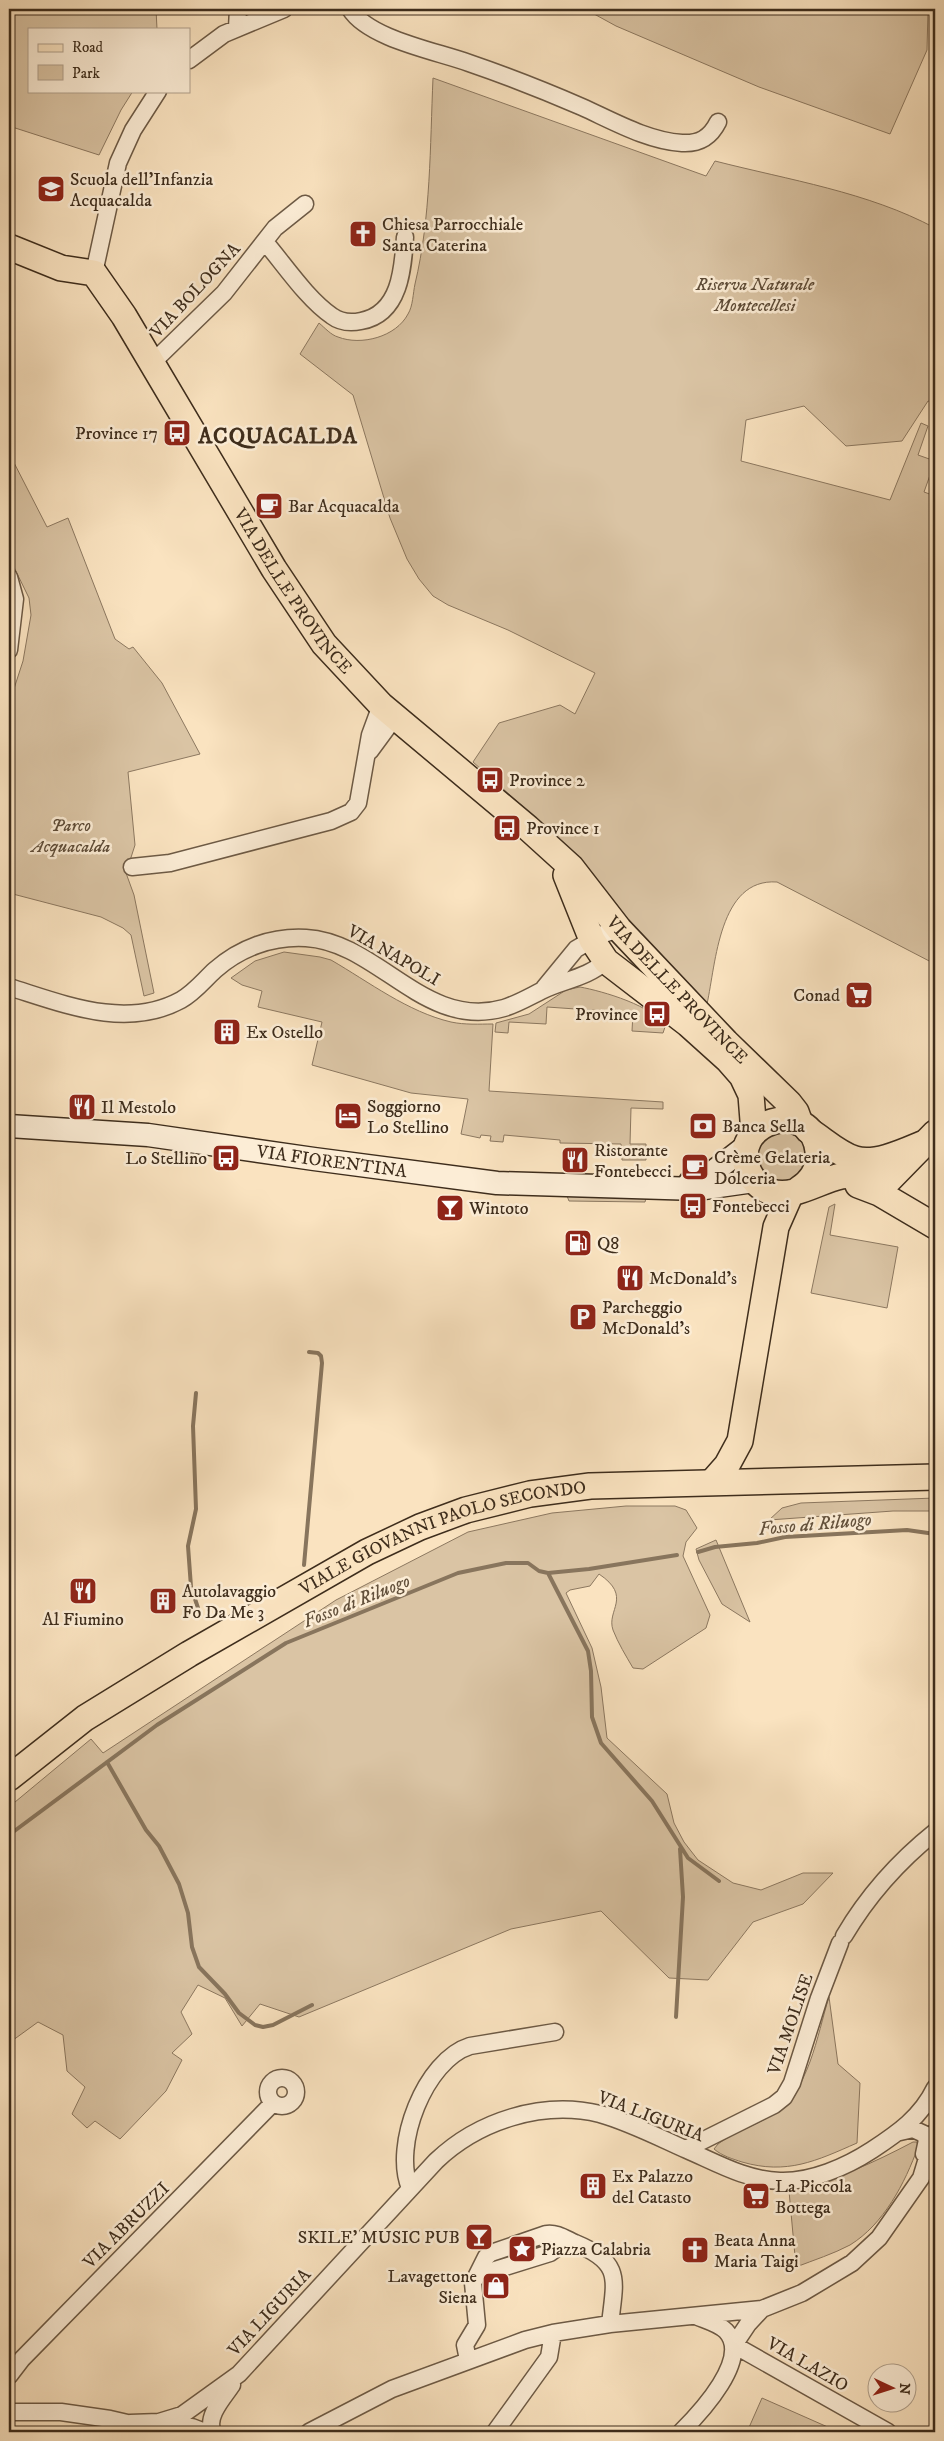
<svg xmlns="http://www.w3.org/2000/svg" width="944" height="2441" font-family="'IM FELL DW Pica',serif">
<style>
.green{fill:#dac4a4;stroke:#8c7860}
.lines{fill:none;stroke-linecap:round;stroke-linejoin:round}
.stream{stroke:#88755d;stroke-width:4}
.street-casing{stroke:#6d5a45;stroke-width:19}
.secondary-casing{stroke:#3e2d1c;stroke-width:25}
.primary-casing{stroke:#3e2d1c;stroke-width:28}
.street{stroke:#fcedd6;stroke-width:16}
.secondary{stroke:#fcedd6;stroke-width:22}
.primary{stroke:#fae3c0;stroke-width:25}
.labels{text-anchor:middle;stroke-width:5;stroke-linejoin:round;paint-order:stroke}
.poi-label{font-size:18px;fill:#3e2d1c;stroke:#fcedd6;text-anchor:start}
.park-label{font-size:18px;font-style:italic;fill:#5d4b37;stroke:#fcedd6}
.street-label{font-size:18px;fill:#3e2d1c;stroke:#fcedd6}
.water-label{font-size:19px;font-style:italic;fill:#63513c;stroke:#fcedd6}
.district-label{font-size:22px;font-weight:bold;letter-spacing:1px;fill:#3e2d1c;stroke:#fcedd6}
</style>
<rect width="100%" height="100%" fill="#fae3c0"/>
<filter id="stains"><feTurbulence type="fractalNoise" baseFrequency=".004" numOctaves="4"/><feColorMatrix values="0 0 0 0 .2 0 0 0 0 .09 0 0 0 0 .02 0 0 0 .5 -.17"/></filter>
<radialGradient id="worn" r=".72"><stop offset=".6" stop-color="#630" stop-opacity="0"/><stop offset="1" stop-color="#630" stop-opacity=".3"/></radialGradient>
<path class="green" d="M9,9H156L157,29H29V91H133L121,110L99,155L9,126Z
M585,9H928L927,50L890,134L759,87L616,26Z
M433,78L706,176L715,161C789,180 868,192 935,228V403L928,401L902,441L846,446L804,406L746,420L741,461L890,500L921,423L928,426L918,455L935,461L924,492L935,496V964L777,882C719,878 716,963 707,1004L627,920L575,853L473,762L499,723L560,705L575,714L595,673L508,630L448,605L433,596L419,579L407,559L390,518L353,395L300,354L319,323C325,328 331,335 338,337C361,346 396,337 408,314C413,306 413,293 415,284C431,217 430,146 433,78Z
M9,453L47,527L68,518L115,639L129,649L133,647L162,683L200,754L128,772L135,845L126,873L134,895L154,993L144,996L131,935L123,928L101,917L9,893V704L23,661L31,615L29,598L9,557Z
M284,952L320,957L331,960C369,982 408,1012 451,1022C465,1025 479,1024 493,1024L489,1091L663,1102V1109L631,1108L630,1144H646V1160H622L621,1144L560,1143V1140L504,1135L503,1142L490,1141L491,1136L481,1135L480,1138L461,1134L468,1099L411,1093L312,1065L322,1022L258,1007L262,991L242,985L231,978L255,961Z
M580,987C602,991 655,1006 665,1027L663,1033L632,1031L633,1013L547,1007L546,1024L509,1022L508,1033L495,1032L496,1023L529,1014L566,990Z
M791,1129L809,1147L804,1172L789,1182H780L764,1175L759,1168L756,1150L765,1134Z
M567,1196L646,1198L645,1202L569,1201Z
M835,1204L830,1235L898,1247L887,1308L811,1293L829,1207Z
M935,1498V1511H893L769,1520L782,1508L801,1503Z
M626,1506H675L686,1510L697,1528L686,1542L683,1556L710,1615L706,1628L643,1669L633,1668C626,1656 618,1643 613,1630C606,1610 633,1597 599,1574L590,1586L570,1590L566,1593L592,1648L601,1687L607,1738L667,1794L674,1823L684,1842L698,1860L733,1883L761,1890L803,1873H833L803,1904L753,1922L708,1980L669,1978L601,1911L511,1929L299,2017L260,2004L242,2026L225,1998L198,1985L181,2012L192,2034L172,2053L182,2060L166,2091L120,2139L95,2121L87,2128L72,2114L85,2087L67,2071L63,2035L38,2022L9,2043V1807L91,1739L103,1753L336,1600L468,1532L552,1513Z
M716,1540L750,1622L722,1604L699,1560L696,1549Z
M829,1997L838,2064L860,2083L857,2143C816,2161 787,2175 742,2162C733,2159 722,2156 714,2149L718,2144C734,2132 755,2126 772,2115C809,2093 817,2035 829,1997Z
M913,2142H917L918,2147C905,2183 884,2224 850,2245C833,2254 814,2260 796,2267L789,2191C834,2181 873,2163 913,2142Z
M762,2398L839,2432H747Z"/>
<g class="lines">
<path class="stream" d="M196,1393L193,1426L196,1509L188,1546L191,1587L198,1608
M698,1552L715,1547L757,1543L785,1537L907,1530L935,1534
M304,1565L322,1363L321,1356L318,1353L309,1352
M548,1573L588,1651L591,1671L592,1717L601,1743L652,1801L688,1858L719,1881
M107,1762L146,1830L159,1846L179,1884L188,1913L192,1947L199,1967L225,1994L239,2013L255,2025L263,2027L273,2025L312,2005
M9,1835L157,1725L286,1643L458,1573L506,1563H528L539,1571L548,1573L589,1569L677,1555
M676,2017L683,1897L680,1849"/>
<defs>
<path id="street" d="M350,9C369,39 436,51 469,63C507,76 545,91 582,107C613,121 648,141 682,143C699,144 710,138 718,122
M237,28L238,9
M189,60L224,34L284,9
M265,242C284,264 307,299 332,316C340,322 351,323 361,321C400,314 403,269 405,237
M94,273L118,163L133,130L158,91
M152,363L224,293L275,228L305,204
M9,577L15,599L9,650
M370,751L395,717
M132,867L170,863L331,821L351,812L358,803L370,735L381,705
M9,987C64,1004 126,1030 181,1000C195,992 204,980 215,970C240,948 272,936 306,938C378,942 425,1031 504,1008C517,1004 529,997 541,991C563,980 587,978 606,961
M544,988L576,949L600,935L619,929
M844,1936C867,1897 900,1860 935,1832
M268 2092a14 14 0 1 1 28 0a14 14 0 1 1-28 0Z
M900,2132L913,2129L924,2134L927,2140L924,2154
M686,2149L774,2105L784,2097L792,2083L819,1998L840,1943
M410,2188C392,2146 425,2060 470,2046L555,2032
M481,2269L492,2271L550,2253L557,2248L563,2238
M734,2345L888,2432
M734,2345L748,2324L762,2309
M468,2360L465,2345L477,2325L473,2283L486,2257L491,2253L546,2234C556,2232 566,2239 575,2243C623,2263 615,2279 610,2324
M9,2376L22,2359L273,2103
M9,2412H61L110,2419L149,2428L192,2427L205,2432
M130,2423L159,2422L182,2415L239,2374L436,2161C478,2121 542,2100 600,2114C629,2122 660,2138 687,2150C717,2163 746,2180 780,2181C811,2182 846,2167 872,2150C898,2133 921,2117 935,2088
M213,2432C205,2417 224,2397 232,2385
M309,2432L392,2389L525,2340L553,2333L610,2324L762,2309L802,2293L852,2263L879,2238L921,2178L935,2132
M495,2432L549,2357L553,2333
M681,2432C700,2413 752,2358 726,2331C719,2324 708,2321 698,2317"/>
<g id="secondary">
<path id="s1" d="M9,1126L148,1135L314,1159L497,1183L698,1189L754,1181"/>
<path d="M690,1182L713,1172L748,1145"/>
</g>
<g id="primary">
<path id="s2" d="M9,247L61,268L94,273L124,316L274,569L324,644L381,705L528,828L571,867L619,929L726,1042L789,1103L796,1112L800,1123"/>
<path d="M566,875L592,940L606,961L688,1024L728,1060L742,1076L751,1095L754,1133"/>
<path d="M808,1130C823,1139 838,1154 855,1159C875,1165 903,1152 922,1144"/>
<path d="M858,1185L879,1193L935,1226"/>
<path d="M799,1189C813,1180 820,1167 818,1151C812,1096 726,1121 749,1172C754,1182 761,1189 771,1192C794,1199 818,1181 841,1176C857,1173 874,1183 889,1180L935,1133"/>
<path d="M712,1482L727,1465L740,1441L776,1227L791,1193"/>
<path id="s3" d="M9,1778L85,1718L189,1654L367,1552L420,1527L466,1510L530,1494L590,1486L935,1477"/>
</g>
</defs>
<use href="#street" class="street-casing"/>
<use href="#secondary" class="secondary-casing"/>
<use href="#primary" class="primary-casing"/>
<use href="#street" class="street"/>
<use href="#secondary" class="secondary"/>
<use href="#primary" class="primary"/>
</g>
<defs>
<symbol id="school-square" viewBox="-11 -11 22 22"><rect x="-9" y="-9" width="18" height="18" rx="4" fill="#8f2418" stroke="#fcedd6"/><path d="M0-5L7-2L0 1L-7-2ZM-4 1L0 2.5L4 1V4Q0 6-4 4Z" fill="#fff"/></symbol>
<symbol id="church-square" viewBox="-11 -11 22 22"><rect x="-9" y="-9" width="18" height="18" rx="4" fill="#8f2418" stroke="#fcedd6"/><path d="M-1.2-6h2.4v3.5h3.3v2.4h-3.3V6h-2.4V-.1h-3.3v-2.4h3.3Z" fill="#fff"/></symbol>
<symbol id="bus-square" viewBox="-11 -11 22 22"><rect x="-9" y="-9" width="18" height="18" rx="4" fill="#8f2418" stroke="#fcedd6"/><path d="M-5-6H5V4H4V6H2V4H-2V6H-4V4H-5ZM-3.5-4V0h7V-4ZM-3.5 1.2v1.5H-2V1.2ZM2 1.2v1.5H3.5V1.2Z" fill="#fff"/></symbol>
<symbol id="cafe-square" viewBox="-11 -11 22 22"><rect x="-9" y="-9" width="18" height="18" rx="4" fill="#8f2418" stroke="#fcedd6"/><path d="M-5.5-4.5H6V0H3Q3 3.5 0 3.5H-2.5Q-5.5 3.5-5.5 0ZM3-3.2v2h1.7v-2ZM-6 4.5H4V6H-6Z" fill="#fff"/></symbol>
<symbol id="supermarket-square" viewBox="-11 -11 22 22"><rect x="-9" y="-9" width="18" height="18" rx="4" fill="#8f2418" stroke="#fcedd6"/><path d="M-6-5.5h2.5l.6 2H6L4.5 2H-2.5L-4.4-4H-6ZM-1.5 3.2a1.3 1.3 0 1 0 .1 0ZM3 3.2a1.3 1.3 0 1 0 .1 0Z" fill="#fff"/></symbol>
<symbol id="building-square" viewBox="-11 -11 22 22"><rect x="-9" y="-9" width="18" height="18" rx="4" fill="#8f2418" stroke="#fcedd6"/><path d="M-4-6H4V6H1V3H-1V6H-4ZM-2.5-4.3h1.7v1.8h-1.7ZM.8-4.3h1.7v1.8H.8ZM-2.5-1h1.7V.8h-1.7ZM.8-1h1.7V.8H.8Z" fill="#fff"/></symbol>
<symbol id="restaurant-square" viewBox="-11 -11 22 22"><rect x="-9" y="-9" width="18" height="18" rx="4" fill="#8f2418" stroke="#fcedd6"/><path d="M-5-6h1v4h1v-4h1v4h1v-4h1v5L-1.5 .5V6h-2V.5L-5-1ZM5-6V6H3V1.5H1.5Q1.5-4 5-6Z" fill="#fff"/></symbol>
<symbol id="hotel-square" viewBox="-11 -11 22 22"><rect x="-9" y="-9" width="18" height="18" rx="4" fill="#8f2418" stroke="#fcedd6"/><path d="M-6-4.5h1.5V1H6V5H4.5V3h-9V5H-6ZM-4 0a1.8 1.8 0 1 1 3.6 0ZM.5 0V-2.5h3Q6-2.5 6 0Z" fill="#fff"/></symbol>
<symbol id="bank-square" viewBox="-11 -11 22 22"><rect x="-9" y="-9" width="18" height="18" rx="4" fill="#8f2418" stroke="#fcedd6"/><path d="M-6-4H6V4H-6ZM0-2.3a2.3 2.3 0 1 0 0 4.6a2.3 2.3 0 1 0 0-4.6Z" fill="#fff"/></symbol>
<symbol id="bar-square" viewBox="-11 -11 22 22"><rect x="-9" y="-9" width="18" height="18" rx="4" fill="#8f2418" stroke="#fcedd6"/><path d="M-6-5H6L.8 .8V4.5H3.5V6h-7V4.5H-.8V.8Z" fill="#fff"/></symbol>
<symbol id="fuel-square" viewBox="-11 -11 22 22"><rect x="-9" y="-9" width="18" height="18" rx="4" fill="#8f2418" stroke="#fcedd6"/><path d="M-5.5-6h7V0h2V4h1.3V-2.5L3-4.5l.8-.8L6-3V5H2.5V1h-1V6h-7ZM-4.2-4.7v3.2H.2V-4.7Z" fill="#fff"/></symbol>
<symbol id="parking-square" viewBox="-11 -11 22 22"><rect x="-9" y="-9" width="18" height="18" rx="4" fill="#8f2418" stroke="#fcedd6"/><path d="M-3.5-5.5H1a3.5 3.5 0 0 1 0 7H-1V5.5H-3.5ZM-1-3.4V-.6H.8a1.4 1.4 0 0 0 0-2.8Z" fill="#fff"/></symbol>
<symbol id="sight-square" viewBox="-11 -11 22 22"><rect x="-9" y="-9" width="18" height="18" rx="4" fill="#8f2418" stroke="#fcedd6"/><path d="M0-6L1.8-2.2L6-1.7L2.9 1.2L3.7 5.4L0 3.3L-3.7 5.4L-2.9 1.2L-6-1.7L-1.8-2.2Z" fill="#fff"/></symbol>
<symbol id="shop-square" viewBox="-11 -11 22 22"><rect x="-9" y="-9" width="18" height="18" rx="4" fill="#8f2418" stroke="#fcedd6"/><path d="M-5-2.5h2.3a2.7 3.5 0 0 1 5.4 0H5L5.5 6h-11ZM-1.5-2.5h3a1.5 2.3 0 0 0-3 0Z" fill="#fff"/></symbol>
</defs>
<g fill-rule="evenodd">
<use href="#school-square" x="35" y="173" width="32" height="32"/>
<use href="#church-square" x="347" y="218" width="32" height="32"/>
<use href="#bus-square" x="161" y="417" width="32" height="32"/>
<use href="#cafe-square" x="253" y="490" width="32" height="32"/>
<use href="#bus-square" x="474" y="764" width="32" height="32"/>
<use href="#bus-square" x="491" y="812" width="32" height="32"/>
<use href="#supermarket-square" x="843" y="979" width="32" height="32"/>
<use href="#bus-square" x="641" y="998" width="32" height="32"/>
<use href="#building-square" x="211" y="1016" width="32" height="32"/>
<use href="#restaurant-square" x="66" y="1091" width="32" height="32"/>
<use href="#hotel-square" x="332" y="1100" width="32" height="32"/>
<use href="#bank-square" x="687" y="1110" width="32" height="32"/>
<use href="#bus-square" x="210" y="1142" width="32" height="32"/>
<use href="#restaurant-square" x="559" y="1144" width="32" height="32"/>
<use href="#cafe-square" x="679" y="1151" width="32" height="32"/>
<use href="#bus-square" x="677" y="1190" width="32" height="32"/>
<use href="#bar-square" x="434" y="1192" width="32" height="32"/>
<use href="#fuel-square" x="562" y="1227" width="32" height="32"/>
<use href="#restaurant-square" x="614" y="1262" width="32" height="32"/>
<use href="#parking-square" x="567" y="1301" width="32" height="32"/>
<use href="#restaurant-square" x="67" y="1575" width="32" height="32"/>
<use href="#building-square" x="147" y="1585" width="32" height="32"/>
<use href="#building-square" x="577" y="2170" width="32" height="32"/>
<use href="#supermarket-square" x="740" y="2180" width="32" height="32"/>
<use href="#bar-square" x="463" y="2221" width="32" height="32"/>
<use href="#sight-square" x="506" y="2233" width="32" height="32"/>
<use href="#church-square" x="679" y="2234" width="32" height="32"/>
<use href="#shop-square" x="480" y="2270" width="32" height="32"/>
</g>
<g class="labels">
<g class="poi-label">
<text x="70" y="185">Scuola dell'Infanzia<tspan x="70" dy="21">Acquacalda</tspan></text>
<text x="382" y="230">Chiesa Parrocchiale<tspan x="382" dy="21">Santa Caterina</tspan></text>
<text x="158" y="439" text-anchor="end">Province 17</text>
<text x="288" y="512">Bar Acquacalda</text>
<text x="509" y="786">Province 2</text>
<text x="526" y="834">Province 1</text>
<text x="840" y="1001" text-anchor="end">Conad</text>
<text x="638" y="1020" text-anchor="end">Province</text>
<text x="246" y="1038">Ex Ostello</text>
<text x="367" y="1112">Soggiorno<tspan x="367" dy="21">Lo Stellino</tspan></text>
<text x="101" y="1113">Il Mestolo</text>
<text x="722" y="1132">Banca Sella</text>
<text x="594" y="1156">Ristorante<tspan x="594" dy="21">Fontebecci</tspan></text>
<text x="714" y="1163">Crème Gelateria<tspan x="714" dy="21">Dolceria</tspan></text>
<text x="207" y="1164" text-anchor="end">Lo Stellino</text>
<text x="712" y="1212">Fontebecci</text>
<text x="469" y="1214">Wintoto</text>
<text x="597" y="1249">Q8</text>
<text x="649" y="1284">McDonald's</text>
<text x="602" y="1313">Parcheggio<tspan x="602" dy="21">McDonald's</tspan></text>
<text x="182" y="1597">Autolavaggio<tspan x="182" dy="21">Fo Da Me 3</tspan></text>
<text x="83" y="1625" text-anchor="middle">Al Fiumino</text>
<text x="612" y="2182">Ex Palazzo<tspan x="612" dy="21">del Catasto</tspan></text>
<text x="775" y="2192">La Piccola<tspan x="775" dy="21">Bottega</tspan></text>
<text x="460" y="2243" text-anchor="end">SKILE' MUSIC PUB</text>
<text x="714" y="2246">Beata Anna<tspan x="714" dy="21">Maria Taigi</tspan></text>
<text x="541" y="2255">Piazza Calabria</text>
<text x="477" y="2282" text-anchor="end">Lavagettone<tspan x="477" dy="21">Siena</tspan></text>
</g>
<g class="park-label">
<text x="755" y="290">Riserva Naturale<tspan x="755" dy="21">Montecellesi</tspan></text>
<text x="71" y="831">Parco<tspan x="71" dy="21">Acquacalda</tspan></text>
</g>
<g class="street-label">
<text transform="translate(195 290) rotate(-47)" y="6">VIA BOLOGNA</text>
<text dy="6" stroke="none"><textPath href="#s2" startOffset="465">VIA DELLE PROVINCE</textPath></text>
<text transform="translate(394 955) rotate(30)" y="6">VIA NAPOLI</text>
<text dy="6" stroke="none"><textPath href="#s2" startOffset="1022">VIA DELLE PROVINCE</textPath></text>
<text dy="6" stroke="none"><textPath href="#s1" startOffset="325">VIA FIORENTINA</textPath></text>
<text dy="6" stroke="none"><textPath href="#s3" startOffset="501">VIALE GIOVANNI PAOLO SECONDO</textPath></text>
<text transform="translate(790 2024) rotate(-71)" y="6">VIA MOLISE</text>
<text transform="translate(651 2116) rotate(21)" y="6">VIA LIGURIA</text>
<text transform="translate(126 2225) rotate(-45)" y="6">VIA ABRUZZI</text>
<text transform="translate(269 2312) rotate(-47)" y="6">VIA LIGURIA</text>
<text transform="translate(808 2364) rotate(30)" y="6">VIA LAZIO</text>
</g>
<g class="water-label">
<text transform="translate(815 1523) rotate(-5)" y="7">Fosso di Riluogo</text>
<text transform="translate(356 1600) rotate(-22)" y="7">Fosso di Riluogo</text>
</g>
<g class="district-label">
<text x="278" y="443">ACQUACALDA</text>
</g>
</g>
<rect width="944" height="2441" fill="none" stroke="#fae3c0" stroke-width="30"/>
<rect x="10" y="10" width="924" height="2421" fill="none" stroke="#3e2d1c" stroke-width="2.5"/>
<rect x="15" y="15" width="914" height="2411" fill="none" stroke="#3e2d1c"/>
<rect x="28" y="28" width="162" height="65" fill="#fcedd6" stroke="#b0a08c"/>
<rect x="38" y="44" width="25" height="8" fill="#fae3c0" stroke="#b0a08c"/>
<text x="72" y="52" font-size="15" fill="#3e2d1c">Road</text>
<rect x="38" y="65" width="25" height="15" fill="#dac4a4" stroke="#b0a08c"/>
<text x="72" y="78" font-size="15" fill="#3e2d1c">Park</text>
<g transform="translate(892 2388) rotate(94)"><circle r="24" fill="#fcedd6" stroke="#b0a08c"/>
<path d="M0-4L9 19L0 12L-9 19Z" fill="#8f2418"/>
<text y="-8" font-size="14" font-weight="bold" text-anchor="middle" fill="#3e2d1c">N</text>
</g>
<rect width="100%" height="100%" filter="url(#stains)"/>
<rect width="100%" height="100%" fill="url(#worn)"/>
</svg>
